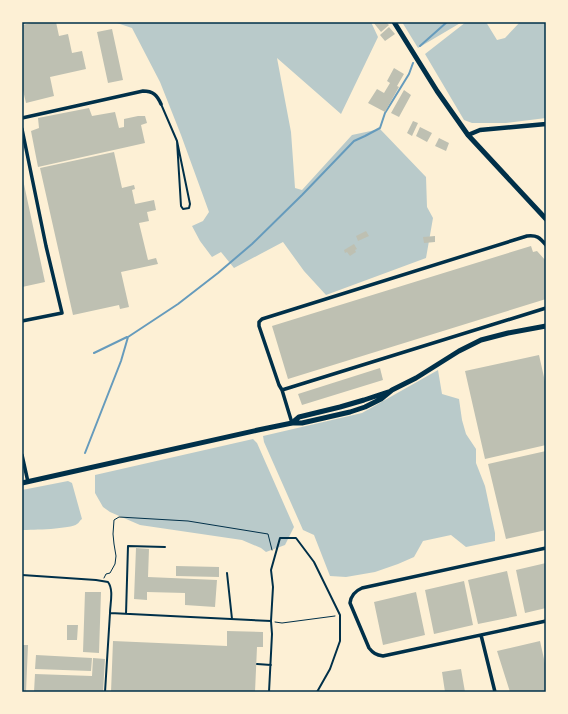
<svg xmlns="http://www.w3.org/2000/svg" width="568" height="714" font-family="'Exo 2',sans-serif">
<style>
.green{fill:#b9caca}
.lines{fill:none;stroke-linecap:round;stroke-linejoin:round}
.stream{stroke:#669bbc;stroke-width:2}
.building{fill:#bec0b2}
.path{stroke:#003049;stroke-width:1}
.service{stroke:#003049;stroke-width:2}
.minor{stroke:#003049;stroke-width:3.5}
.tertiary{stroke:#003049;stroke-width:4.5}
.secondary{stroke:#003049;stroke-width:5}
.neatline{fill:none;stroke:#003049;stroke-width:1.5}
</style>
<rect width="100%" height="100%" fill="#fdf0d5"/>
<path class="green" d="M114,22H371L378,37L341,114L277,58L291,132L295,188L302,190L352,135L380,129L426,177L427,207L433,218L426,258L326,295L304,271L283,242L234,268L221,252L212,257L200,241L192,226L203,221L209,212L181,135L160,82L132,28Z
M402,22H462L418,48Z
M466,22H486L497,40L505,38L520,22H546V118L506,123H472L464,120L425,54Z
M438,370L442,394L459,399L462,420L466,434L476,449V463L485,486L495,533V541L466,547L451,535L423,541L414,557L398,564L375,572L346,577L330,576L314,535L303,530L264,442L263,436L362,413Z
M253,439L257,443L294,527L285,545L266,552L261,548L242,540L140,525L110,512L103,507L95,493V475Z
M68,481L72,483L82,519C80,520 79,523 77,524C71,529 32,530 22,530V490Z"/>
<g class="lines">
<path class="stream" d="M420,46L447,22
M94,353L127,337
M85,453L121,361L128,337L178,304L218,273L252,244L302,195L354,141L365,136L380,128L385,113L409,74L413,63"/>
</g>
<path class="building" d="M36,22H56L59,36L68,34L72,53L82,51L86,69L50,77L54,96L26,103L22,86V25Z
M373,22H386L389,25L381,32Z
M389,27L395,34L385,41L380,35Z
M112,29L123,80L108,83L97,32Z
M394,68L404,74L397,86L399,87L385,112L368,103L377,89L384,93L390,83L387,81Z
M404,90L411,95L399,117L391,113Z
M89,108L92,116L115,112L119,128L124,127V119L138,116H145L147,123L141,125L145,143L38,167L31,131L39,128L38,118Z
M413,121L418,123L412,136L407,133Z
M420,127L432,133L427,142L416,136Z
M439,138L449,143L446,151L435,146Z
M114,152L122,188L134,185L135,189L132,190L135,204L154,200L156,210L147,212L149,221L139,223L148,260L156,258L158,264L121,272L129,307L120,309L119,305L73,315L40,168Z
M22,175L45,282L22,287Z
M366,231L369,236L358,241L356,236Z
M435,236V242L424,243L423,237Z
M354,244L357,249L355,250L356,252L350,256L347,252L345,253L344,250Z
M531,246L533,252L537,251L546,261V299L288,379L272,326Z
M539,355L546,386V445L485,459L465,371Z
M380,368L383,380L302,405L298,394Z
M546,451V530L506,539L488,464Z
M136,548L149,549L148,577L217,580L215,607L185,605V593L147,592V600L134,599Z
M546,563V608L525,613L516,570Z
M176,566L219,567V577L176,576Z
M507,571L517,616L478,624L468,580Z
M464,581L473,625L434,634L425,590Z
M85,592H101L99,653L83,652Z
M416,592L425,635L383,645L374,602Z
M67,625H78L77,640H67Z
M227,631L263,632V647H257L255,692H111L113,641L227,646Z
M540,641L546,668V692H510L497,651Z
M22,645H28L26,692H22Z
M36,655L92,658L91,671L35,669Z
M93,658L105,659L103,692H34L35,674L92,676Z
M461,669L465,692H445L442,672Z"/>
<g class="lines">
<path class="path" d="M104,578L106,574L110,573L115,564L116,556L114,544L113,534L114,520L119,517L188,521L268,534L272,550
M275,622L282,623L335,616"/>
<path class="service" d="M22,23L25,22
M161,104L177,141L190,204L189,208L183,209L181,206L177,141
M227,573L232,619
M22,575L96,580L108,582C114,590 110,604 110,613L271,621L272,634L269,692
M126,614L128,546L165,547
M271,621L273,587L271,570L280,538H296L314,562L340,615V641L330,669L317,692
M257,664L271,665
M105,692L110,613"/>
<path class="minor" d="M22,118L143,91C153,91 157,95 161,104
M22,129L46,246L62,313L22,321
M282,390L546,308
M292,423L282,390L279,385L259,326V322L262,319L527,236C537,235 539,237 546,245
M22,455L28,482
M546,548L362,588C355,591 351,595 350,603L369,648C373,653 376,655 383,656L546,621
M481,635L495,692"/>
<path class="tertiary" d="M468,135L480,130L546,124"/>
<path class="secondary" d="M394,22L437,91L468,135L546,219
M292,423L299,417L340,407L364,400L388,392
M22,483L258,430L292,423H302L350,412L365,407L381,399L392,390L416,378L459,351L481,340L508,333L546,326"/>
</g>
<rect width="568" height="714" fill="none" stroke="#fdf0d5" stroke-width="46"/>
<rect x="23" y="23" width="522" height="668" class="neatline"/>
</svg>
